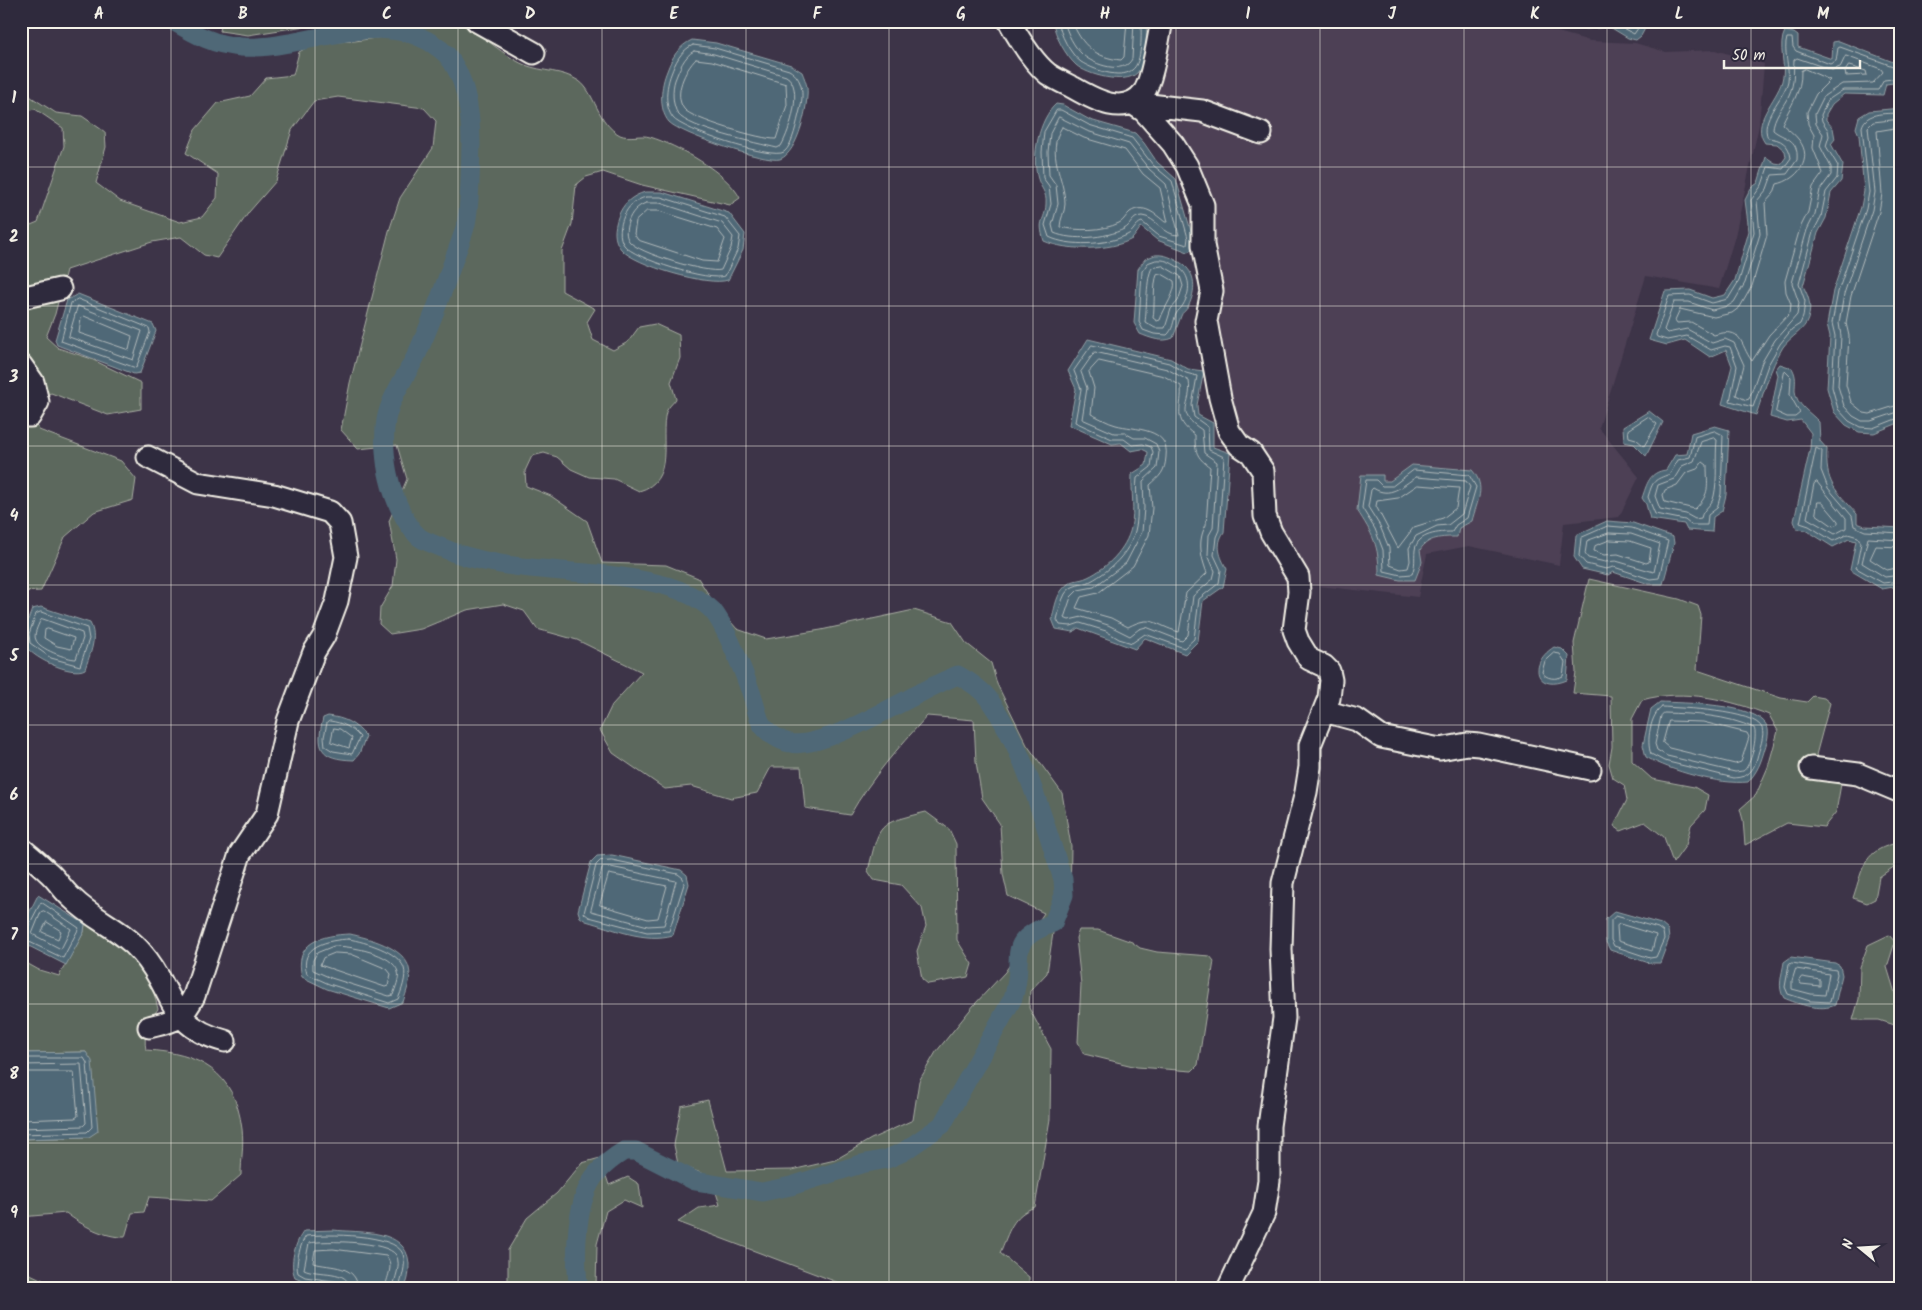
<svg xmlns="http://www.w3.org/2000/svg" width="1922" height="1310" font-family="Kalam,sans-serif">
<style>
.built{fill:#4d4055}
.green{fill:#5c685d;stroke:#a8aca2}
.water{fill:#4f6877;stroke:#919fa4}
.lines{fill:none;stroke-linecap:round;stroke-linejoin:round}
.shore{stroke:#b2babb;stroke-width:1}
.canal{stroke:#4f6877;stroke-width:19}
.minor-casing{stroke:#f4f1e8;stroke-width:25}
.minor{stroke:#2f2a3d;stroke-width:21}
.grid{fill:none;stroke:#f4f1e8;stroke-width:1;stroke-opacity:0.55}
.neatline{fill:none;stroke:#f4f1e8;stroke-width:2}
.grid-label{font-size:16px;text-anchor:middle;font-weight:bold;fill:#f4f1e8}
</style>
<rect width="100%" height="100%" fill="#3d3448"/>
<filter id="ink" filterUnits="userSpaceOnUse"><feTurbulence type="fractalNoise" baseFrequency=".02" numOctaves="2"/><feDisplacementMap in="SourceGraphic" scale="10" xChannelSelector="R" yChannelSelector="G"/><feConvolveMatrix kernelMatrix="1 2 1 2 8 2 1 2 1" color-interpolation-filters="sRGB"/></filter>
<g filter="url(#ink)">
<path class="built" d="M1151,21H1519L1590,41L1635,43L1666,52L1715,50L1764,64L1759,125L1735,236L1719,289L1646,276L1599,428L1639,477L1619,517L1564,523L1559,565L1469,546L1427,554L1418,597L1310,585L1270,517V468L1250,440L1237,433L1217,341L1221,282L1207,245L1209,198L1133,92L1146,62Z"/>
<path class="green" d="M222,21H309L305,26L248,35L220,31Z
M419,21C429,21 440,20 449,21C475,25 500,55 525,65C543,72 562,70 579,81C595,92 597,123 620,135C629,139 641,134 650,137C677,145 728,173 740,198L730,205L642,185L603,172L586,177L576,185L572,224L562,251V291L595,309L587,322L593,340L613,350L628,342L639,327L655,324L679,335L680,358L671,382L676,399C673,403 668,407 666,412C659,439 676,481 639,491L614,479L589,477L571,469L557,457L544,453L532,456L525,471L526,486L551,496L587,521L602,563L666,565L698,578L712,600L737,629L766,639L821,630L914,610L952,622L966,643L991,663L997,684L1027,745L1062,793L1071,846L1070,903L1053,933L1047,973L1030,991L1029,1008L1051,1049L1050,1119L1035,1207C1012,1215 1009,1232 1000,1253L1029,1277V1289H842V1284L678,1222L699,1208L720,1205L711,1177L678,1164L674,1145L681,1106L708,1100L727,1171L792,1170L835,1160L871,1139L913,1120L919,1081L936,1052L974,1005L1005,972L1044,913L1008,896L1003,874L1000,824L982,798L976,762L974,720L927,716C899,747 871,778 850,815L805,808L801,767H771L757,793L731,798L691,786L665,789L613,753L600,730L612,705L642,672L577,640L537,629L524,611L503,604L467,610L421,629L390,634L379,624L380,608L393,586L396,559L389,521L407,479L397,445L358,449L341,430L350,383L389,231L400,198L433,148L436,121L424,108L338,97L314,101L292,130L276,181L249,212L217,258L204,255L181,237L152,242L66,270L55,314L46,337L58,348L89,358L141,383V409L108,415L51,393L28,404L39,430L121,461L136,479L133,500L94,512L65,537L41,591L21,592V229L38,222L64,146L63,128L35,109L21,112V84L31,97L56,113L82,116L105,132L106,147L96,183L120,201L180,222L202,217L217,198L218,174L186,153L195,130L218,103L250,96L266,78L293,75L299,52L315,43L355,41L404,34Z
M1589,579L1679,599L1698,606L1701,615L1697,670L1781,698L1807,702L1813,696L1824,698L1830,703L1816,755L1841,784L1836,812L1824,827L1787,823L1745,845L1743,820L1740,809L1756,795L1768,767L1778,731L1769,715C1731,700 1684,688 1642,700L1632,719V761L1652,779L1694,787L1708,795L1705,810L1691,825L1686,845L1673,863L1664,837L1645,822L1621,831L1614,826L1627,800L1624,785L1613,778L1609,764L1612,747L1611,696L1573,693L1576,672L1574,643Z
M926,812L949,829L956,844L957,940L972,964L968,977L928,984L922,979L917,951L926,926L922,908L901,885L874,880L868,871C880,823 876,824 926,812Z
M1901,842V871L1898,864L1879,877L1875,899L1867,903L1853,898C1864,865 1863,850 1901,842Z
M86,914L107,939L131,956L152,985L158,1009C148,1022 143,1034 146,1050C199,1053 235,1071 242,1129C244,1144 241,1160 241,1175L211,1201L149,1197L144,1212L132,1213L125,1237C106,1238 81,1225 66,1213L21,1217V1139L89,1137L86,1052L21,1053V960L39,970L59,976L84,932L85,924L79,920Z
M1079,930H1098L1132,942L1140,948L1157,952L1210,956L1214,961L1198,1065L1192,1071L1137,1067L1084,1054L1078,1042L1081,984L1076,938Z
M1889,935L1895,942L1887,967L1899,1006L1901,1004V1027L1879,1020H1853L1859,999L1860,967L1868,945Z
M600,1158L609,1185L628,1177L639,1184L642,1208L624,1200L606,1211L597,1244L596,1289H508V1250L527,1218L557,1193L582,1163Z
M26,1272L43,1280V1289H21V1273Z"/>
<path class="water" d="M1053,21H1146C1147,35 1147,63 1137,73C1125,85 1087,75 1076,65C1066,56 1054,35 1053,21Z
M1567,21H1649L1641,36L1636,40L1628,38L1610,27L1586,29Z
M1785,31L1794,33L1798,36V47L1832,59L1833,42L1839,41L1901,65V82L1886,84L1883,95L1844,94L1832,104L1826,114V120L1833,128L1835,139L1831,144L1843,165L1841,181L1831,193L1826,218L1818,233L1803,286C1809,297 1812,306 1808,319C1805,330 1790,337 1783,347C1770,368 1764,392 1756,415L1722,404L1732,366L1726,350L1710,357L1685,340L1667,345L1649,340L1665,291L1690,290L1712,298L1725,295L1735,280L1749,231L1745,200L1751,188L1758,183L1766,157L1775,163L1781,164L1786,157L1785,151L1777,144L1765,143C1750,123 1777,100 1782,81C1787,65 1777,47 1785,31Z
M692,40L716,43L791,65L802,72C804,77 806,82 807,87C809,104 798,153 780,159C766,163 680,134 669,122C658,109 661,85 667,71C672,57 679,46 692,40Z
M1056,104L1063,105L1090,120L1135,133L1144,143L1157,162L1176,179L1193,238L1192,249L1188,252L1157,240L1141,227C1139,230 1135,236 1132,239C1111,251 1066,251 1044,241C1037,218 1045,223 1046,204C1047,192 1041,189 1038,179C1031,157 1039,119 1056,104Z
M1901,108V422L1874,433L1859,432L1846,425L1834,412L1827,388L1830,336L1827,324L1833,291L1861,207L1864,191L1859,135L1856,128L1859,117L1869,111Z
M645,192H662L729,213L745,234L743,250L728,280C709,287 634,265 621,249C613,240 614,228 618,217C623,203 632,196 645,192Z
M1155,255C1166,254 1172,258 1181,263C1197,273 1196,291 1188,307C1186,311 1182,312 1181,316C1178,323 1176,331 1173,338C1162,343 1150,338 1140,334L1134,323L1138,269L1145,259Z
M78,294L153,324L156,331L140,373L134,374L57,345L55,340L67,300Z
M1088,339L1171,359L1188,369L1204,371L1197,405L1198,415L1213,423V447L1230,453L1224,532C1215,545 1220,557 1227,569L1223,587L1203,601L1198,641L1185,654L1145,638L1135,649L1078,628L1073,632L1056,629L1052,619C1054,611 1056,597 1062,590C1071,578 1078,582 1088,577C1107,568 1126,549 1131,528C1135,510 1131,492 1132,474L1146,465L1148,452L1142,449L1131,451L1121,443L1112,444L1069,425L1076,389L1068,371Z
M1780,364L1792,368C1797,377 1795,382 1795,391C1796,405 1811,413 1819,422L1820,441L1827,449C1825,484 1835,489 1857,514V523L1865,526L1901,528L1899,586L1882,589L1850,570L1856,541L1849,539L1833,547L1806,530L1797,529L1794,521L1810,449L1811,433L1801,420L1787,422L1770,417L1778,375L1776,369Z
M1649,411L1663,422L1646,456L1634,444L1624,442L1623,427Z
M1715,426L1729,430L1726,495L1722,511L1713,517L1712,532L1687,530L1684,524L1650,519L1646,504L1642,498C1647,484 1649,472 1666,470L1675,455L1687,454L1691,433Z
M1412,465L1472,470C1487,487 1477,501 1472,521L1459,528L1457,537C1442,537 1428,537 1420,550L1422,562L1415,580H1400L1379,575C1379,545 1373,535 1357,510L1361,475H1383V481H1390Z
M1607,521L1633,523L1673,537L1674,543L1663,584H1649L1613,572L1608,575L1582,569L1574,557L1576,535Z
M41,607L90,623C98,638 90,654 85,669C72,677 29,657 24,643C21,632 29,619 32,609Z
M1554,647L1562,649L1569,656L1567,680C1536,693 1527,664 1554,647Z
M1660,702C1682,703 1756,703 1767,726C1770,732 1767,742 1765,748C1761,762 1758,771 1748,782C1719,785 1671,771 1646,757L1643,745L1651,709Z
M328,716C345,718 354,723 366,736L359,754L354,760C319,759 316,748 323,718Z
M612,855L681,870L687,875L689,884L673,935C645,943 614,929 586,921L580,917L578,911L591,862L597,856Z
M38,895L85,924L84,932L66,965L21,942V929Z
M1615,911L1661,924L1668,930L1669,939L1660,963H1649L1610,950L1606,942V919Z
M350,934C368,938 404,947 409,968C412,978 406,993 403,1002L389,1008L327,989L302,977C293,942 322,935 350,934Z
M1791,957L1835,963L1840,966L1842,975L1835,1005C1821,1012 1798,1004 1784,998C1777,987 1782,975 1784,962Z
M86,1052L92,1061L98,1131L89,1137L21,1139V1053Z
M333,1230C360,1233 406,1228 409,1263C409,1272 409,1282 403,1289C370,1289 324,1291 295,1277C289,1264 295,1242 304,1231Z"/>
<g class="lines">
<path class="shore" d="M1058,21C1060,34 1070,54 1081,62C1092,69 1120,80 1132,70C1143,62 1141,34 1141,21
M1064,21C1067,33 1074,47 1083,55C1094,65 1124,75 1132,59L1134,21
M1072,21C1081,45 1096,58 1121,60L1124,57L1127,21
M1581,21L1588,24L1611,22L1634,34L1643,21
M693,45L715,48L789,70C803,78 804,94 800,110C797,121 793,145 784,152C772,160 682,130 673,118C664,106 666,87 671,74C675,63 681,50 693,45Z
M694,51L714,54L786,76C804,86 790,131 781,146L777,148C757,143 689,129 678,114C672,105 672,89 675,80C679,70 684,56 694,51Z
M1846,56L1881,69L1883,72L1873,83L1842,84L1824,96L1815,114L1816,124L1823,134L1820,146L1831,167V175L1820,190L1815,214L1807,230L1792,283L1799,303L1797,315L1775,340L1762,362L1749,399L1746,400L1736,395L1744,365L1734,343L1725,339L1712,343L1687,329L1667,333L1664,330L1674,302H1689L1712,310L1728,306L1734,302L1745,283L1760,234L1757,201L1767,189L1772,175L1787,174L1797,160C1799,137 1783,139 1773,130C1773,117 1784,106 1789,95C1795,82 1793,72 1794,60L1797,58L1832,70L1840,67Z
M696,59L712,61L786,84L787,105L776,139C763,140 691,119 684,109C673,94 685,70 696,59Z
M1849,66L1866,71L1867,75L1846,76L1845,72Z
M1805,69L1830,80L1816,94L1807,112L1808,124L1814,135L1813,148L1823,173L1813,187L1808,212L1800,228L1785,281L1786,292L1791,304L1790,313L1769,335L1752,361C1739,344 1744,326 1714,335L1691,322L1677,323L1675,320L1680,309L1714,317L1732,313L1740,307L1752,286L1767,235L1765,203L1774,193L1777,184C1797,180 1814,159 1799,140C1794,133 1787,129 1782,124C1790,106 1802,92 1801,71Z
M1901,69L1840,47L1838,48L1836,61L1830,64L1796,51L1793,47L1792,38H1787C1783,51 1790,67 1788,81C1784,99 1759,119 1768,138C1781,139 1789,144 1791,158L1783,169L1768,167L1762,185L1751,200L1754,232L1739,281L1728,299L1712,303L1690,295L1669,296L1656,335L1657,337L1667,340L1687,336L1711,350L1725,346L1730,347L1737,366L1730,401L1753,407L1768,365L1780,344L1792,329L1800,324L1803,317L1805,301L1799,284L1813,232L1821,217L1826,192L1837,178L1838,166L1826,146L1829,136L1828,130L1822,121L1821,115L1828,100L1843,90H1878L1884,80L1901,78
M1057,110H1061L1089,125L1132,138L1153,165L1172,181L1188,238L1187,245L1159,236L1142,222C1135,224 1134,232 1127,235C1107,245 1069,247 1049,237L1045,225L1051,204L1049,186L1043,178L1042,152L1044,132Z
M1901,113C1888,114 1866,111 1862,127L1869,192L1866,209L1838,292L1832,323L1835,336L1832,387L1838,409L1849,421L1860,427L1873,428L1901,417
M1059,117L1087,131L1129,144L1149,169L1166,184L1179,235C1164,236 1156,217 1142,216C1132,216 1131,226 1124,229C1106,238 1072,241 1054,233L1052,225L1058,204L1056,185L1049,175L1048,152L1050,134Z
M1901,119L1873,122L1868,127L1875,192L1872,210L1844,294L1839,323L1841,336L1838,386L1844,406L1853,416L1862,421H1871L1901,411
M1062,127L1084,138L1125,150L1143,174L1160,188L1168,222H1165C1155,214 1144,203 1130,212C1126,215 1124,221 1119,223C1103,231 1077,231 1060,227C1060,219 1065,212 1065,204C1065,178 1045,153 1062,127Z
M1901,127L1877,131L1882,194L1879,212L1851,296L1846,323L1849,336L1846,385L1851,402L1864,413L1870,414L1901,404
M646,197H661L725,217L740,236L738,249L725,276C710,282 634,259 624,245C618,237 620,225 624,216C628,206 635,200 646,197Z
M646,203H660L722,223L733,237L731,248L721,270C708,274 637,253 629,241C625,235 626,229 628,222C631,213 637,206 646,203Z
M647,211H659L717,229L725,239L717,262L702,261L638,240L634,234L636,221Z
M1156,260C1165,259 1170,262 1178,267C1191,275 1191,292 1183,305C1181,309 1178,310 1176,314C1173,322 1173,330 1167,335L1154,334L1143,330L1139,322L1142,271L1148,263Z
M1163,266L1180,276L1183,286L1178,301L1171,309L1165,328H1155L1145,322C1147,309 1146,277 1152,268Z
M1162,274L1174,281C1177,292 1164,307 1160,320L1157,321L1153,318C1155,307 1153,283 1157,275Z
M78,299L149,328L150,332L136,368L61,341L71,303Z
M78,306L142,331L133,360L69,337Z
M84,316L132,336L129,350L79,333L81,318Z
M1092,345L1169,363L1186,373L1197,376L1192,405L1194,417L1208,427L1209,450L1224,457L1219,530L1216,537L1214,555L1221,570L1219,583L1199,599L1194,639L1184,648L1145,634L1132,643L1119,639L1106,631L1080,623L1071,626L1060,625L1057,620C1059,612 1061,601 1065,594C1072,583 1082,586 1091,581C1111,570 1129,553 1135,531C1140,513 1135,495 1137,478L1151,467L1153,452L1151,447L1143,444L1132,445L1124,439H1112L1075,422L1081,389L1074,371Z
M1095,352L1167,369L1189,381C1193,406 1173,411 1202,430L1204,453L1217,462L1213,528L1209,535L1208,555L1215,571L1213,579L1193,596L1188,635L1182,641L1146,627L1139,629L1130,636L1108,625L1082,617L1069,620L1064,618L1071,597L1078,590L1094,587L1126,563L1142,532L1144,508L1143,481L1157,468L1159,452L1156,444L1145,438H1134L1125,433H1114L1082,419L1087,388L1081,372Z
M1099,361L1164,376L1181,386C1183,408 1171,419 1195,435C1195,451 1196,457 1210,467L1206,525C1197,541 1201,557 1207,573L1186,593L1179,632C1154,625 1153,614 1128,627L1111,618L1076,608L1081,597L1098,593L1133,566L1149,535L1152,508L1150,485C1160,476 1165,472 1166,457C1170,427 1134,430 1116,425C1108,423 1098,417 1091,414L1094,388L1089,372Z
M1785,371L1791,377L1790,395L1800,413L1795,417H1787L1776,412Z
M1648,417L1657,424L1644,446L1636,439L1629,437L1628,430Z
M1715,431L1723,435L1721,494L1717,508L1708,515L1707,525H1691L1685,520L1655,514L1648,497C1653,480 1654,480 1670,474L1678,460L1690,457L1695,437Z
M1714,438L1717,440C1715,458 1718,479 1714,496C1712,506 1703,508 1701,518L1695,519L1686,514L1660,509L1655,496L1658,485L1674,479L1682,466L1694,461L1701,442Z
M1703,462L1707,465C1707,487 1711,493 1695,509L1665,502L1663,495L1665,490L1677,485L1686,473L1697,469Z
M1414,470L1469,475L1476,487L1467,518L1456,525L1452,532C1440,532 1417,533 1415,550C1414,560 1416,563 1412,574L1401,575L1384,571L1383,550L1375,529L1362,508L1366,480H1376L1382,486H1392Z
M1416,477L1466,481L1470,487L1462,514L1448,525L1437,526L1416,536L1409,548L1410,561L1408,568L1401,569L1390,565L1389,548L1380,526L1368,507L1371,490L1373,488C1390,499 1402,486 1416,477Z
M1817,482L1846,518V528L1835,534L1807,518L1814,484Z
M1418,485L1459,488L1456,508L1443,518L1414,527L1398,548L1376,506L1377,501L1398,498Z
M1818,502H1822L1838,521V524L1833,526L1816,514Z
M1608,526L1632,528L1668,541L1659,578L1650,579L1614,567L1606,569L1586,564L1579,556L1581,538Z
M1609,533L1631,534L1660,544L1654,572L1616,561L1605,562L1588,558L1585,554L1587,541Z
M1901,533L1865,531L1854,526L1852,516L1828,488L1821,470L1822,451L1816,448L1800,523L1809,526L1833,541L1848,534L1858,537L1861,543L1856,568L1883,583L1901,581
M1610,540L1630,541L1651,548L1649,562L1646,563L1618,554L1604,555L1594,551L1595,546Z
M1901,540L1868,538L1862,563L1885,577L1901,575
M1901,547L1876,546L1870,559L1887,570L1901,567
M41,612L87,628L89,639L80,666L51,658L30,643L29,634L36,614Z
M43,619L82,633L83,638L76,659C67,659 39,649 36,640C33,635 38,626 40,621Z
M48,629L74,638L71,649L57,646L44,638L45,630Z
M1554,653L1560,654L1565,662L1563,676C1556,680 1546,679 1542,672L1545,661Z
M1662,707C1680,708 1754,710 1762,728C1765,736 1759,749 1757,758C1753,771 1749,777 1734,778L1664,761L1651,754C1646,742 1650,715 1662,707Z
M1664,713C1695,714 1726,715 1754,728C1758,735 1751,767 1743,771C1742,771 1736,772 1735,772L1667,756L1657,750L1655,744L1661,716Z
M330,721C343,723 351,727 360,737L352,754L333,751L325,746L324,737L327,723Z
M1669,721L1703,722L1747,733L1749,737L1741,762L1735,764L1669,748L1663,743Z
M334,728L340,729L352,738L349,748L331,742Z
M612,860L678,874L683,878L684,884L669,931L647,932L589,917L584,913L596,865L600,861Z
M603,867H611L676,881L664,925L648,926L591,911Z
M609,874L667,886L658,918L648,919L600,905Z
M44,911L71,929L61,949L32,934L41,912Z
M1616,916L1658,928L1663,932L1664,939L1656,957L1650,958L1614,946L1611,940V921Z
M47,922L61,931L58,939L42,932Z
M1620,924L1656,935L1652,951L1618,941L1617,926Z
M21,930L28,927L41,902L79,928L63,958L21,938
M349,939C365,942 398,951 404,968C407,977 401,992 398,999L389,1003L329,984L307,974C298,945 329,940 349,939Z
M334,946C350,946 393,953 398,972C400,978 395,989 393,995L389,996L331,978L313,970V960L317,953Z
M335,953L351,954L387,969L391,974L388,986L385,987L320,965L323,958Z
M1792,963L1836,970L1837,974L1830,1002L1810,1001L1788,994L1785,987L1789,965Z
M1796,969L1829,974L1825,995L1811,994L1792,989V981Z
M1802,977L1820,980V986L1801,984L1799,981Z
M21,1058H84L87,1063L92,1127L87,1132L21,1134
M21,1065L81,1064L86,1123L83,1126L21,1128
M21,1072H74L78,1116L75,1118L21,1120
M344,1289L340,1282L305,1277L298,1273C295,1264 300,1244 306,1236C326,1234 395,1233 403,1254C407,1266 401,1278 399,1289
M350,1289C349,1268 318,1276 304,1269L309,1243C325,1240 387,1241 396,1255C402,1266 394,1278 393,1289
M358,1289C357,1264 331,1268 313,1263L315,1250L333,1249L386,1256C395,1266 386,1278 385,1289"/>
<path class="canal" d="M173,21C196,35 214,45 241,47C309,51 390,0 447,55C467,79 471,114 471,144C470,171 471,198 466,224C463,236 458,248 454,259C443,291 431,323 417,354C407,375 390,397 386,420C383,437 385,462 389,478C393,496 405,524 418,536C423,541 432,543 438,546C508,578 593,565 667,586C681,590 701,599 712,610C725,624 745,675 752,695C755,704 757,715 761,723C767,733 780,741 790,743C827,751 919,689 958,675C969,681 980,688 988,698C1026,751 1042,818 1063,879L1064,895L1053,923C1001,943 1027,956 1013,998L942,1125L903,1152L887,1159L861,1164L791,1186L762,1192L695,1181L636,1151H624C614,1157 605,1164 597,1173C575,1198 574,1257 579,1289"/>
<defs>
<path id="minor" d="M477,21L534,53
M1009,21C1019,39 1032,61 1048,74C1055,79 1064,83 1072,87C1093,99 1125,118 1144,92C1153,79 1158,38 1162,21
M1132,103L1144,111L1173,144L1187,166L1203,205V245L1212,291L1206,321L1220,398L1229,431L1239,445L1251,453L1263,471L1265,516L1271,532L1298,577L1299,592L1294,630L1298,641L1309,659L1324,666L1329,671L1331,680L1329,698L1310,745V767L1306,792L1283,883L1281,949L1284,1018L1269,1126V1181L1264,1213L1228,1289
M1132,103L1202,111L1261,133
M21,298L60,289
M21,365L33,382L38,402L30,416H21
M148,457L198,483L274,495L330,512L340,523L346,557L337,601L324,636L314,652L288,721L267,814L240,854L194,996C181,1021 176,1020 149,1027
M1324,711L1357,720L1381,737L1440,749L1467,744L1479,745L1590,769
M1811,768L1858,774L1901,792
M21,848C30,856 39,863 47,871C57,879 63,891 73,899C94,920 123,930 142,953C175,990 166,1026 225,1041"/>
</defs>
<use href="#minor" class="minor-casing"/>
<use href="#minor" class="minor"/>
</g>
</g>
<path class="grid" d="M171,21V1289M315,21V1289M458,21V1289M602,21V1289M746,21V1289M889,21V1289M1033,21V1289M1176,21V1289M1320,21V1289M1464,21V1289M1607,21V1289M1751,21V1289M21,167H1901M21,306H1901M21,446H1901M21,585H1901M21,725H1901M21,864H1901M21,1004H1901M21,1143H1901"/>
<rect width="1922" height="1310" fill="none" stroke="#2f2a3d" stroke-width="55"/>
<g transform="translate(1860 1248) rotate(288)" stroke="#2f2a3d" stroke-width="4" paint-order="stroke">
<path d="M0-4L9 19L0 12L-9 19Z" fill="#f4f1e8"/>
<text y="-8" font-size="14" font-weight="bold" text-anchor="middle" fill="#f4f1e8">N</text>
</g>
<path d="M1724 60v8h136v-8" fill="none" stroke="#f4f1e8" stroke-width="2.5"/>
<text x="1732" y="60" font-size="15" fill="#f4f1e8" stroke="#2f2a3d" stroke-width="4" paint-order="stroke">50 m</text>
<rect x="28" y="28" width="1866" height="1254" class="neatline"/>
<g class="grid-label">
<text x="99" y="19">A</text>
<text x="243" y="19">B</text>
<text x="387" y="19">C</text>
<text x="530" y="19">D</text>
<text x="674" y="19">E</text>
<text x="817" y="19">F</text>
<text x="961" y="19">G</text>
<text x="1105" y="19">H</text>
<text x="1248" y="19">I</text>
<text x="1392" y="19">J</text>
<text x="1535" y="19">K</text>
<text x="1679" y="19">L</text>
<text x="1823" y="19">M</text>
<text x="14" y="103">1</text>
<text x="14" y="242">2</text>
<text x="14" y="382">3</text>
<text x="14" y="521">4</text>
<text x="14" y="661">5</text>
<text x="14" y="800">6</text>
<text x="14" y="940">7</text>
<text x="14" y="1079">8</text>
<text x="14" y="1218">9</text>
</g>
</svg>
